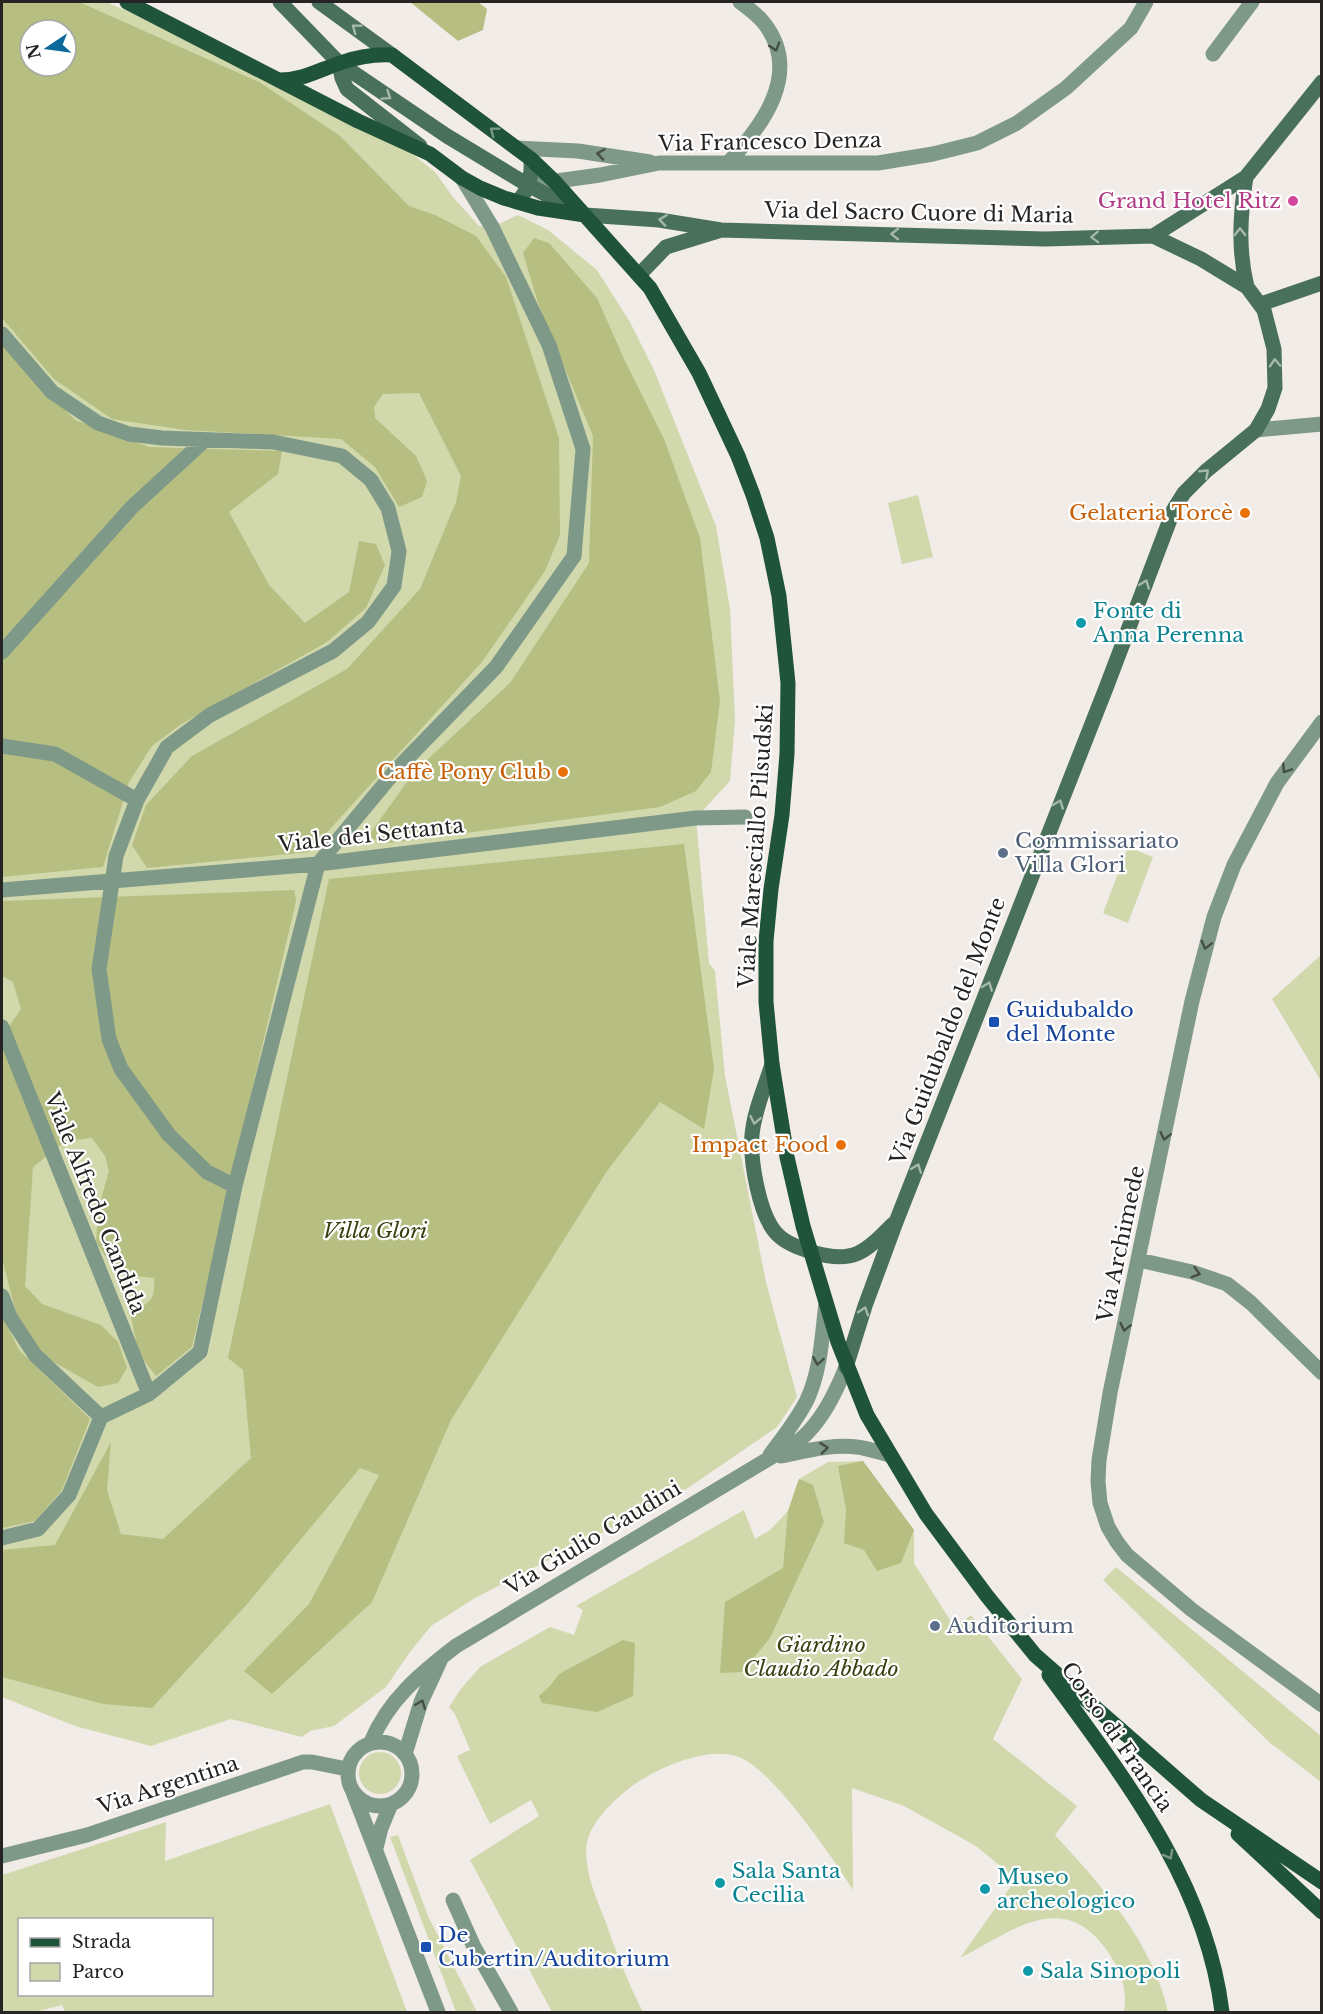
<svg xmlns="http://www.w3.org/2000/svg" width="1323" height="2014" font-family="'Libre Baskerville',serif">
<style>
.green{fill:#d1d8ab;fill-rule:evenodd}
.forest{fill:#b6be81;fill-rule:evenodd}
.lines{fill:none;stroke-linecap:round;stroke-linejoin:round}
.street{stroke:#7f9989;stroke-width:15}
.secondary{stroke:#49705b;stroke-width:15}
.primary{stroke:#20543a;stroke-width:15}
.oneway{stroke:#a4b8ad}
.oneway2{stroke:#454d47}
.oneway3{stroke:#799889}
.hotel-dot{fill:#d1479c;stroke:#fff;stroke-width:2}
.food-dot{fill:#e8710a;stroke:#fff;stroke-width:2}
.culture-dot{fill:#0f9aa8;stroke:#fff;stroke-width:2}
.service-dot{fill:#5c6f8a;stroke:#fff;stroke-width:2}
.transit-dot{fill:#1a4fb4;stroke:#fff;stroke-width:2}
.labels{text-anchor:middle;stroke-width:4.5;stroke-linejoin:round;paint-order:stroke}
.street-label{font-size:21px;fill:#262423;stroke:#fff}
.hotel-label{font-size:21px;fill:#b23c85;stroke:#fff;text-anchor:end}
.food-label{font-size:21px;fill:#c56008;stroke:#fff;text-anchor:end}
.culture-label{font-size:21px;fill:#0d838f;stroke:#fff;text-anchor:start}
.service-label{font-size:21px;fill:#4e5e75;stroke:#fff;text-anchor:start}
.transit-label{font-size:21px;fill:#164399;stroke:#fff;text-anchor:start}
.park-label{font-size:21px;font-style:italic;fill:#3b3f10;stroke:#fff}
</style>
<rect width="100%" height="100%" fill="#f2ece9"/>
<path class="green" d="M2,2H106L174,31L388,135L435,172L453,197L479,226L492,227L518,215L548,230L597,270L630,322L654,370L716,526L730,609L735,720L730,781L696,818L709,963L715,971L725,1076L766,1282L797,1397L777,1427L682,1492L475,1598L431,1626L410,1652L386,1687L334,1726L310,1731L302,1737L231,1719L151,1746L75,1726L2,1697ZM30,30H66V66H30Z
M918,495L933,557L902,564L888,503Z
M1128,847L1153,857L1128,923L1103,913Z
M1321,955V1081L1272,999Z
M863,1461L914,1530V1563L955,1628L971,1615L1022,1679L993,1739L1077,1806L1055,1835C1102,1886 1153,1943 1168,2012H1124C1128,1991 1120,1969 1108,1952C1064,1887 1012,1931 960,1958L1016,1879L976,1846L904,1806L852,1788L853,1890C832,1857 773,1770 739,1757C708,1745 657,1768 632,1786C613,1801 587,1824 586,1850C586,1874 596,1898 605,1920C616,1952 628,1983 643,2012H552L470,1860L539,1816L531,1800L490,1824L457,1756L470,1750L455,1714L449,1707L460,1690L480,1667L550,1627L574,1635L583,1610L576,1606L744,1510L755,1539L770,1530L788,1511L799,1479L828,1462Z
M1116,1567L1321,1736V1782L1269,1742L1103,1580Z
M359 1773a21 21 0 1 1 42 0a21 21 0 1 1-42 0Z
M330,1804L407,2012H65L62,2005L35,2012H2V1875L166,1822L165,1861ZM20,1920H212V1994H20Z
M398,1835L428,1916L477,2012H456L390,1837Z"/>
<path class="forest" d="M2,2H79L259,82L339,135L409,206L435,215L476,236L506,277L559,438L560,535L545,571L482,662L309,852L147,868L132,845L146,805L192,756L347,669L420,589L456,502L461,476L419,393L383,394L374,407L375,418L416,456L427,481L422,497L399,507L375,467L341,439L185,430L112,419L54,379L2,318ZM30,30H66V66H30Z
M410,2H478L487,9L483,30L458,41Z
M534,238L549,243L597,298L625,361L664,439L700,538L720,701L711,772L696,791L660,807L391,843L367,838L414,772L510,683L589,563L593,436L539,306L523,253Z
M2,340L75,420L149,447L282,451L278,474L229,512L269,585L305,623L349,592L359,541L376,544L385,565L366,608L327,642L180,725L152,746L129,782L103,867L2,877Z
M684,844L714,1069L704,1129L660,1102L607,1171L451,1420L372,1602L272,1694L244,1671L309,1604L379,1475L360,1468L248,1603L152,1708L103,1704L2,1677V1550L55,1545L111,1442L107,1490L121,1534L163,1539L251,1458L243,1370L228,1358L329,879Z
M294,890L296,901L192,1347L156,1376L139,1354L130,1312C149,1304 156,1301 154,1278L117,1274L96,1242L98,1210L109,1171L105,1156L92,1138L66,1141L33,1167L25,1286L42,1304L101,1325L118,1342L127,1368L118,1383L98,1387L45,1357L17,1317L2,1258V1024L8,1028L21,1009L13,982L2,976V901Z
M2,1315L19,1350L90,1419L62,1490L35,1521L2,1528Z
M863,1461L914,1530L901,1563L877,1571L864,1550L844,1543L846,1509L838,1466Z
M799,1479L813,1485L824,1522L770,1638L742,1672L720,1673L725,1602L783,1568L788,1511Z
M623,1640L635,1643L633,1696L597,1712L542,1703L539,1696L550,1686L559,1674Z"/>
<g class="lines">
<path class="street" d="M1213,54L1252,2
M516,148L578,151L650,162
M728,163C762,126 803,73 764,23C758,15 748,8 740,2
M528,185L600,175L659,163H878L933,154L977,143L1017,123L1066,88L1131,28L1146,2
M2,334L52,392L98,423L129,434L162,438L273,442L342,456L371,480L388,508L399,551L394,586L368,622L333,651L210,715L167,747L137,800L116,856L99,969L109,1039L121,1069L169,1135L207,1172L235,1186
M1256,430L1322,424
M2,652L132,507L205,440
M1322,722L1277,783L1234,865L1214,917L1192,1001L1110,1393L1099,1460L1098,1481L1100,1503L1108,1527L1117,1542L1127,1555L1192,1610L1322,1705
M2,746L55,754L137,800
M2,890L318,864L696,818L745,817
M2,1027L149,1394
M1139,1260L1192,1272L1227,1284L1251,1303L1322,1373
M2,1296L10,1317L35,1355L101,1417
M101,1417L149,1394L200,1352L235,1186L318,864L396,770L496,667L574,556L583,449L549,345L492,227L462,178
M770,1455C783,1437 797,1420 807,1400C821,1370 822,1335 826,1303
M781,1456C806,1451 832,1444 857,1447C867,1448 878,1452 889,1455
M2,1538L38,1529L69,1495L101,1417
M348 1774a32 32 0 1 1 64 0a32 32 0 1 1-64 0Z
M371,1742C388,1700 421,1673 456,1646L800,1440C822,1421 835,1394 846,1367
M405,1754L421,1702L440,1661
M353,1792L438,2012
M376,1848L381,1828L391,1804
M2,1856L87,1835L303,1762H312L347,1769
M453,1900L474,1947L511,2012"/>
<path class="secondary" d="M280,2L339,63L447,136L528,185L585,215L659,220L721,230L1045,239L1153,236L1201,259L1247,287L1264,310L1274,349L1275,388L1268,409L1256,430L1206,471L1184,493L1174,509L1106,688L896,1222L865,1306L846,1367
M319,2L392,55
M339,63L342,78L347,89L420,146
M1246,177C1240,215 1238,250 1247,287
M517,202C529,191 532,175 531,159
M1153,236L1246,177L1322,82
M639,275L666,247L718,231
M1261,304L1322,283
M772,1064C765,1087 754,1111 752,1135C750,1160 759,1217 778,1235C787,1244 802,1249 815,1253C855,1264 866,1251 893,1224"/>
<path class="primary" d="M127,2L358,121L430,154L462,178L480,188L504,198L538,208L585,215
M280,80C303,80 319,70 340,63C357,57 374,54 392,55L531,159L555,182L650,288L699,373L738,456L753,495L767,538L779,596L788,683L787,754L782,815L771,889L766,941V1002L772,1064L787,1157L803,1226L838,1342L867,1415L926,1514L987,1596L1035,1655L1201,1800L1322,1882
M1049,1675C1124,1778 1206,1881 1222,2012
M1238,1834L1322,1912"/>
</g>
<defs><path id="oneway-chevron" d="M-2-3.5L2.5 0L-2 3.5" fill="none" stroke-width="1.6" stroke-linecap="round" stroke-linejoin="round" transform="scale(1.5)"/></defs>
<g class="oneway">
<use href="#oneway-chevron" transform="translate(356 28) rotate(-143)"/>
<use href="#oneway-chevron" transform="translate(387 96) rotate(34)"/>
<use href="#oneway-chevron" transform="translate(663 220) rotate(-172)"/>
<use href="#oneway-chevron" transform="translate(1240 232) rotate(-90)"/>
<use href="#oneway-chevron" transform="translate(895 234) rotate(-179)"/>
<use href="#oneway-chevron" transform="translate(1095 237) rotate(178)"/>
<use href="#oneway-chevron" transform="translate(1275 363) rotate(-93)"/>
<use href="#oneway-chevron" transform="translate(1205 473) rotate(-43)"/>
<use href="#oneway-chevron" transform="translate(1145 584) rotate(-69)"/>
<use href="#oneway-chevron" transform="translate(1059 804) rotate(-69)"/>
<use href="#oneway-chevron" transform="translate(988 986) rotate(-69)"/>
<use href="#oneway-chevron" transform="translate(755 1120) rotate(101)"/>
<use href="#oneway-chevron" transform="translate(917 1168) rotate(-69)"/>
<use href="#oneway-chevron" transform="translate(864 1311) rotate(-72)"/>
</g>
<g class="oneway2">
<use href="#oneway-chevron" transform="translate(775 47) rotate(73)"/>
<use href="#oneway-chevron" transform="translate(601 154) rotate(-171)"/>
<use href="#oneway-chevron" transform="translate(1286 769) rotate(124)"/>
<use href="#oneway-chevron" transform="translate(1206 945) rotate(104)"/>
<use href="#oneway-chevron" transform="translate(1165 1136) rotate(102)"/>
<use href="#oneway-chevron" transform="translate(1196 1273) rotate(16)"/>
<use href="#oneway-chevron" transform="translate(1125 1327) rotate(102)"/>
<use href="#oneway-chevron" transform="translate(818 1361) rotate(100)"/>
<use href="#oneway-chevron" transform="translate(824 1448) rotate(-7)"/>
<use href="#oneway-chevron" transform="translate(421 1704) rotate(-69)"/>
</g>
<g class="oneway3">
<use href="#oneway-chevron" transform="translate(494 131) rotate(-143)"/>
<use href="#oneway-chevron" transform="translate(1169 1855) rotate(62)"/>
</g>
<circle class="hotel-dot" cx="1293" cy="201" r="6"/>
<g class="food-dot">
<circle cx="1245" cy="513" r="6"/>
<circle cx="563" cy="772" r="6"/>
<circle cx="841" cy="1145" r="6"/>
</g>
<g class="culture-dot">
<circle cx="1081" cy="623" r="6"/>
<circle cx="720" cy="1883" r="6"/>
<circle cx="985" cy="1889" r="6"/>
<circle cx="1028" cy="1971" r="6"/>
</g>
<g class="service-dot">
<circle cx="1003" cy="853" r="6"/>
<circle cx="935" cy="1626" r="6"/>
</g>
<g class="transit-dot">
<rect x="988" y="1016" width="12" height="12" rx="3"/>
<rect x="420" y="1941" width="12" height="12" rx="3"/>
</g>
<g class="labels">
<g class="street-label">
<text transform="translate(770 142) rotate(-1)" y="7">Via Francesco Denza</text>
<text transform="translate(919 213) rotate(1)" y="7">Via del Sacro Cuore di Maria</text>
<text transform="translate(371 835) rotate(-6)" y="7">Viale dei Settanta</text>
<text transform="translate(756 846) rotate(-86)" y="7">Viale Maresciallo Pilsudski</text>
<text transform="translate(948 1031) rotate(-69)" y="7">Via Guidubaldo del Monte</text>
<text transform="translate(95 1203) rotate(68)" y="7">Viale Alfredo Candida</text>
<text transform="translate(1121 1244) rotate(-78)" y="7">Via Archimede</text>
<text transform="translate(593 1538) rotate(-31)" y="7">Via Giulio Gaudini</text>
<text transform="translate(1117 1737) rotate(55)" y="7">Corso di Francia</text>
<text transform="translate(168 1785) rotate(-18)" y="7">Via Argentina</text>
</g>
<g class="hotel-label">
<text x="1281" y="208">Grand Hotel Ritz</text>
</g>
<g class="food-label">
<text x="1233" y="520">Gelateria Torcè</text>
<text x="551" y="779">Caffè Pony Club</text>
<text x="829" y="1152">Impact Food</text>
</g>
<g class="culture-label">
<text x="1093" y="618">Fonte di<tspan x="1093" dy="24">Anna Perenna</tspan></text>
<text x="732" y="1878">Sala Santa<tspan x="732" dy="24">Cecilia</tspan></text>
<text x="997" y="1884">Museo<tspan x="997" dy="24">archeologico</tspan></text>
<text x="1040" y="1978">Sala Sinopoli</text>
</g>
<g class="service-label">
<text x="1015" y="848">Commissariato<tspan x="1015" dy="24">Villa Glori</tspan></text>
<text x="947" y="1633">Auditorium</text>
</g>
<g class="transit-label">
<text x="1006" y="1017">Guidubaldo<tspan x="1006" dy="24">del Monte</tspan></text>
<text x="438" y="1942">De<tspan x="438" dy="24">Cubertin/Auditorium</tspan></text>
</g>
<g class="park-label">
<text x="375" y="1238">Villa Glori</text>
<text x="821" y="1652">Giardino<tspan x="821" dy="24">Claudio Abbado</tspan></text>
</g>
</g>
<rect width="1323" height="2014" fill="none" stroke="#262423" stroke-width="6"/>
<rect x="18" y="1918" width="195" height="78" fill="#ffffff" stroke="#a8a7a7" stroke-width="1.5"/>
<rect x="30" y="1938" width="30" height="9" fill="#20543a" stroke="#a8a7a7" stroke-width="1.5"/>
<text x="72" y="1948" font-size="18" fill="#262423">Strada</text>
<rect x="30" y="1963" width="30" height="18" fill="#d1d8ab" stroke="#a8a7a7" stroke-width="1.5"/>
<text x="72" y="1978" font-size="18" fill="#262423">Parco</text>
<g transform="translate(48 48) rotate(257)"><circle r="28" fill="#ffffff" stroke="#a8a7a7" stroke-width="1.5"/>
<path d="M0-4.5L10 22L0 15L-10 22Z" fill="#0b6a99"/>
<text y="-9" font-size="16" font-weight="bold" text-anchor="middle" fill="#262423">N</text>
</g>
</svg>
